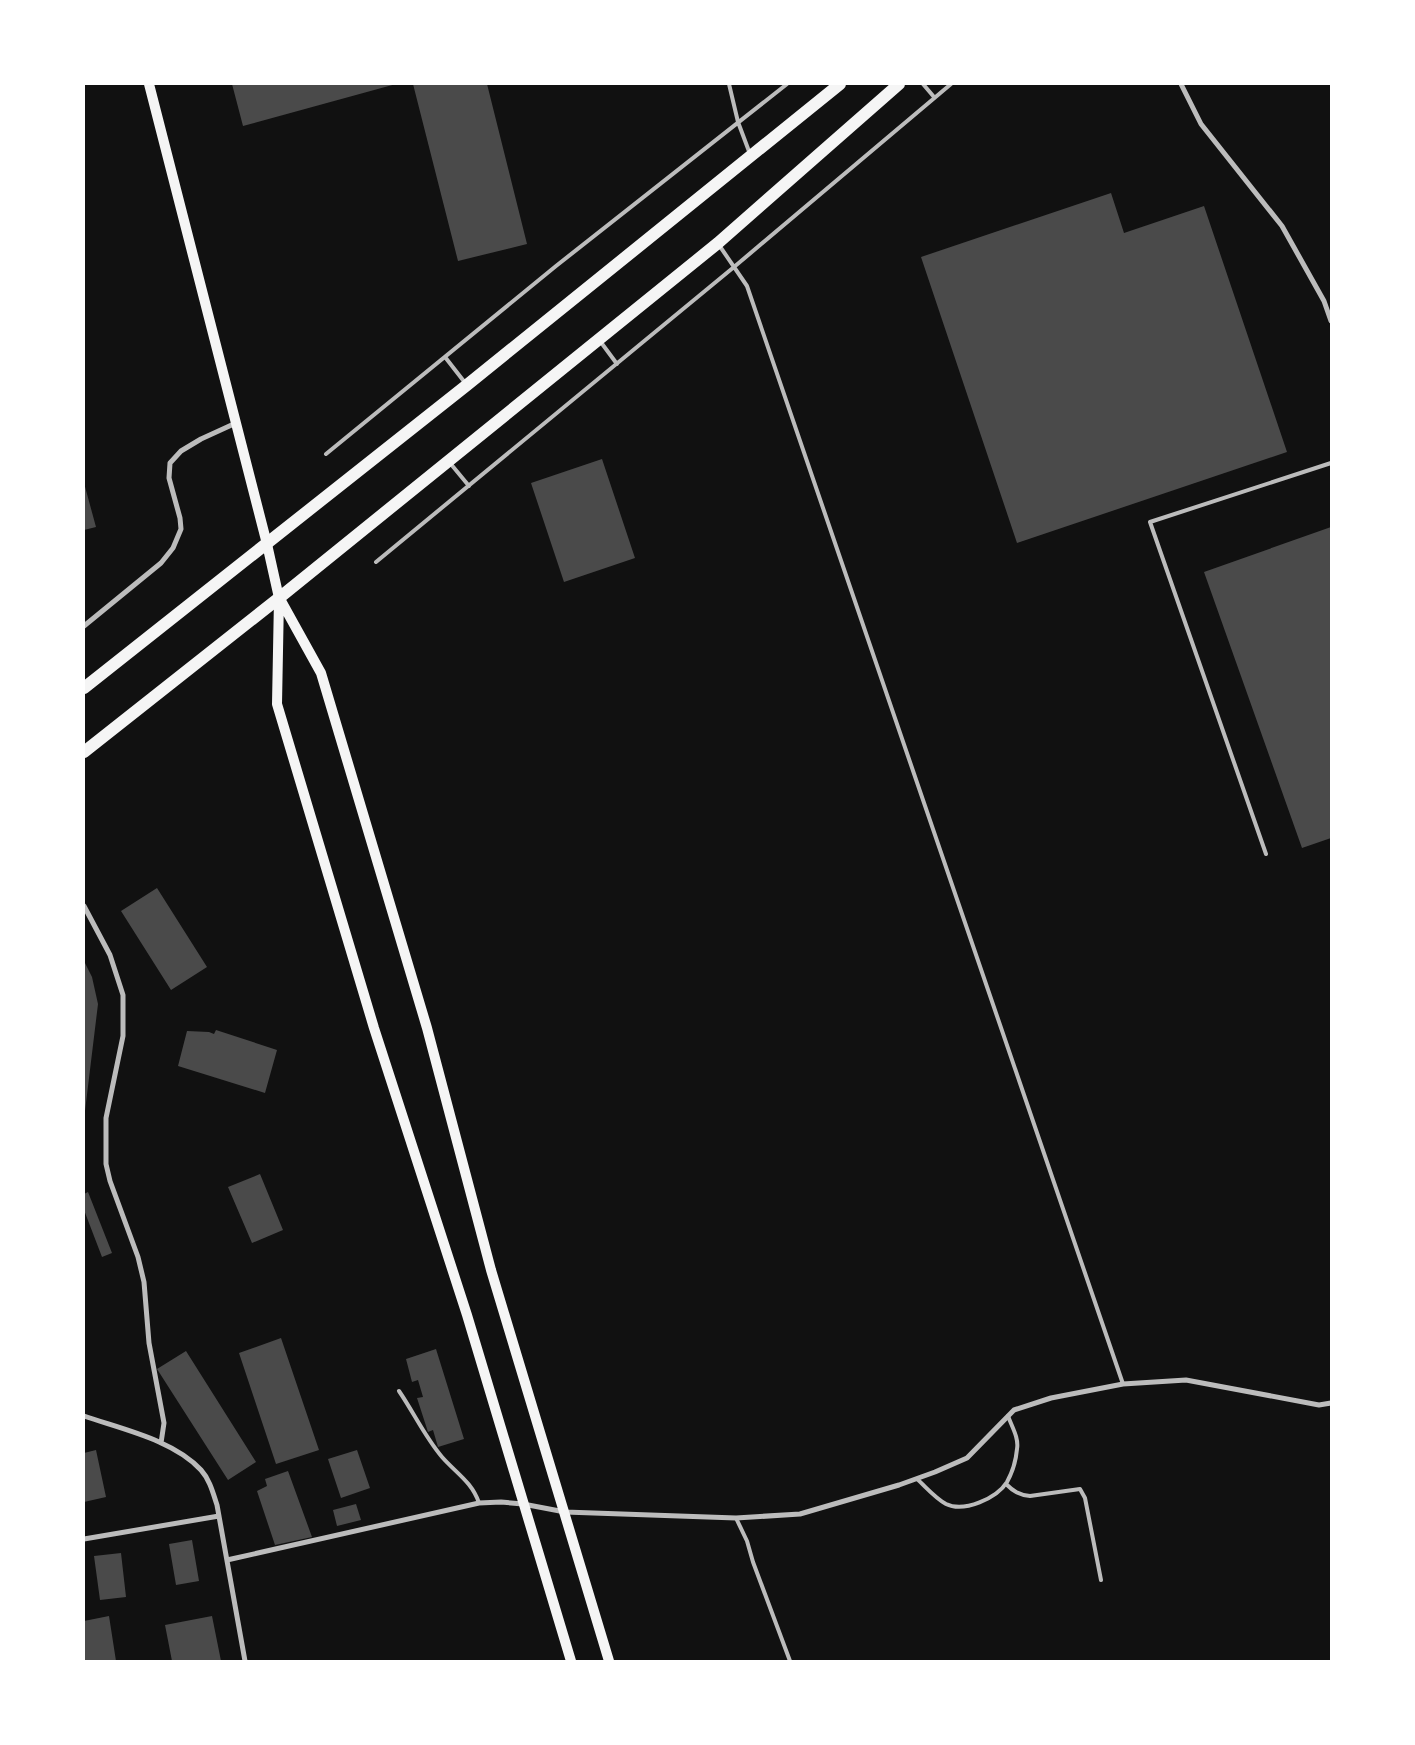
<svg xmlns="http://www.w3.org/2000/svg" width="1415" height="1745" font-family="Cabin,sans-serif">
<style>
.building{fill:#4a4a4a}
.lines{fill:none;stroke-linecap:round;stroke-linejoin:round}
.service{stroke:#bcbcbc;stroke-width:4}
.minor{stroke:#bcbcbc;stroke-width:5}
.secondary{stroke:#f5f5f5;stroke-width:10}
.primary{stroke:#f5f5f5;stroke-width:12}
</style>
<rect width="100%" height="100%" fill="#111"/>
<path class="building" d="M232,84H396L243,126Z
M413,84H487L527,244L458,261Z
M1111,193L1124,233L1204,206L1287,452L1017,543L921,257Z
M602,459L635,558L564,582L531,483Z
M84,483L96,527L84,530Z
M1331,527V838L1302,848L1204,572Z
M157,888L207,967L171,990L121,911Z
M84,961L92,977L98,1004L85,1111H84Z
M216,1030L277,1050L265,1093L178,1066L187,1031L209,1032L214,1034Z
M260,1174L283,1230L252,1243L228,1187Z
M88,1192L112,1253L102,1257L84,1210V1194Z
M281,1338L319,1450L276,1464L239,1353Z
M436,1349L464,1439L438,1447L433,1430L428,1432L417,1398L423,1397L418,1380L412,1382L406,1359Z
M186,1351L256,1462L228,1480L157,1369Z
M96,1450L106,1497L84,1502V1453Z
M357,1450L370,1488L341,1498L328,1459Z
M288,1471L312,1537L275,1545L257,1491L267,1486L265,1479Z
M356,1504L361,1520L337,1526L333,1510Z
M192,1540L199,1581L176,1585L169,1544Z
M121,1553L126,1597L100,1600L94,1556Z
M109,1616L116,1661H84V1621Z
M212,1616L221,1661H172L165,1625Z"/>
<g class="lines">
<path class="service" d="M729,84L738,122L750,154
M923,84L934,97
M719,245L747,286L1123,1384
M600,341L617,364
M445,357L466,384
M326,454L556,266L787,84
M450,463L469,486
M376,562L734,267L951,84
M1266,854L1150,522L1331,463
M399,1391C414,1413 425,1437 442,1457C456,1473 472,1482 479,1503
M917,1479C926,1487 935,1498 946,1504C964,1513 997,1498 1007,1482C1012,1473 1016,1460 1017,1449C1019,1438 1012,1427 1008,1416
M1006,1484C1013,1491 1019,1495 1030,1496L1080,1489L1085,1498L1101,1580
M736,1518L747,1541L753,1562L790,1661"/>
<path class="minor" d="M1181,84L1201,124L1282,226L1324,301L1331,321
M84,626L161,563L173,548L181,529L180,518L169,478L170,463L181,451L201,439L236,423
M84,906L110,955L123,995V1036L106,1118V1164L110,1181L138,1257L144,1282L149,1343L164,1423L161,1443
M84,1416C121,1429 174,1440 201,1470C210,1480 213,1493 217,1505L245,1661
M84,1539L219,1516
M227,1560L479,1503L501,1502L523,1504L565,1512L736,1518L800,1514L899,1485L935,1472L967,1458L1014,1410L1051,1398L1123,1384L1186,1380L1319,1405L1331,1403"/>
<path class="secondary" d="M149,84L267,544L279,598L277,704L374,1028L467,1315L571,1661
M280,599L321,673L427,1028L491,1270L609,1661"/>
<path class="primary" d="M84,688L467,385L840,84
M84,752L279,598L718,243L899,84"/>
</g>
<rect width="1415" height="1745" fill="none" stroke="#ffffff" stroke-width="170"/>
</svg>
